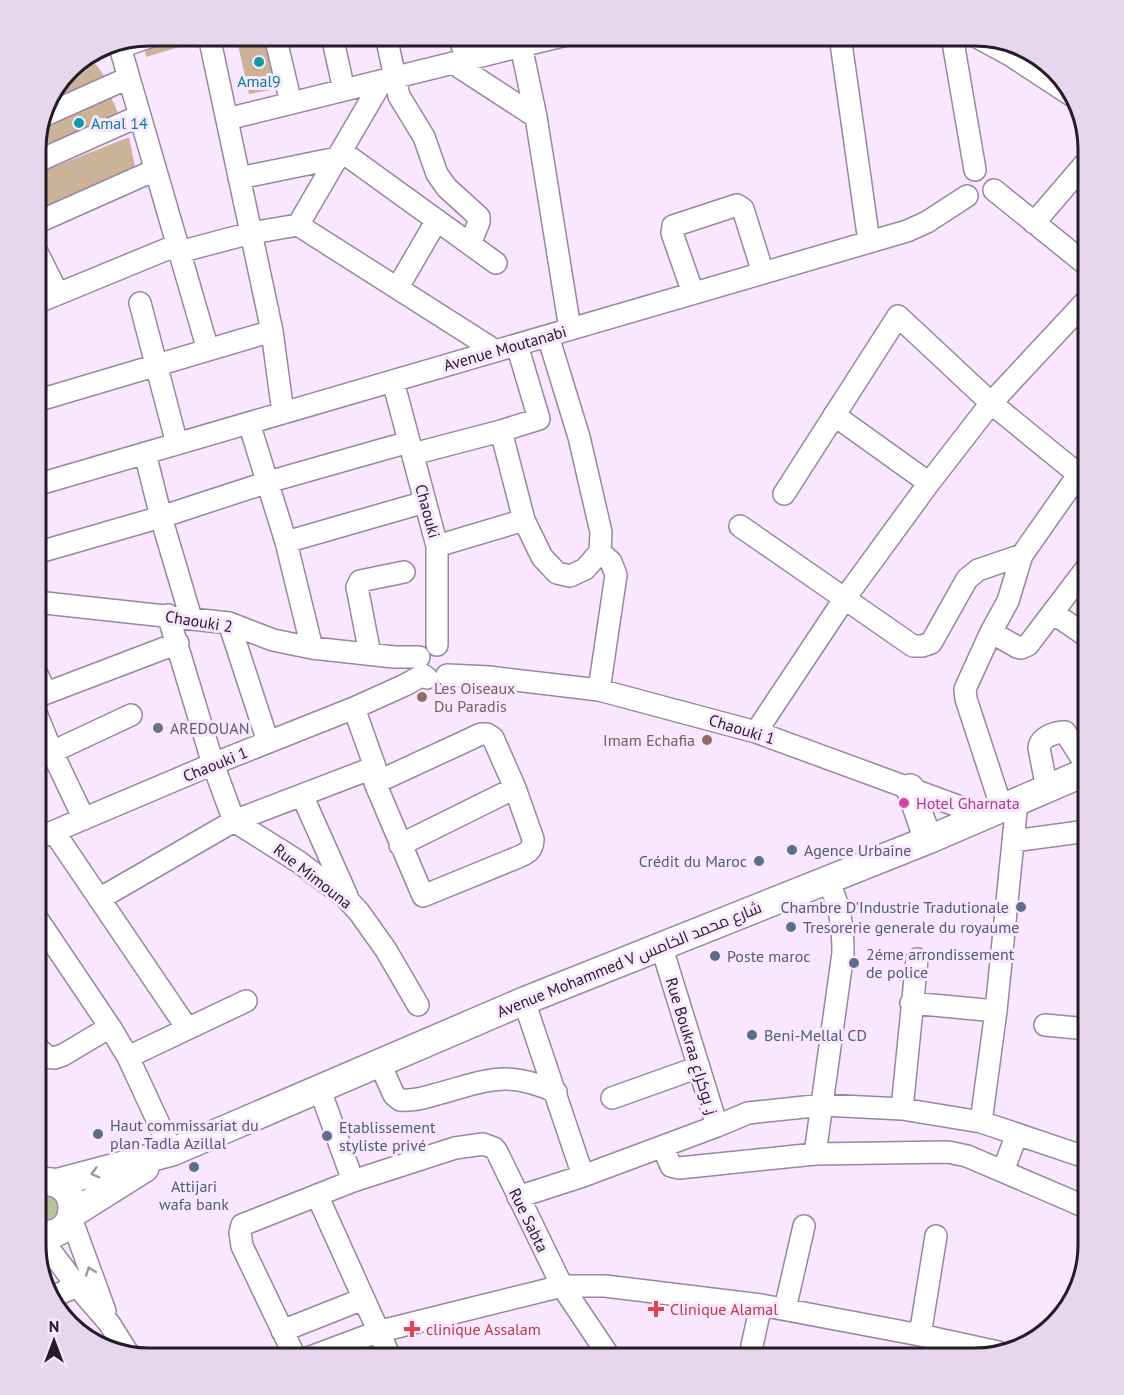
<svg xmlns="http://www.w3.org/2000/svg" width="1124" height="1395" font-family="'PT Sans',Cairo,sans-serif">
<style>
.green{fill:#b6c59e}
.building{fill:#cbb39a}
.lines{fill:none;stroke-linecap:round;stroke-linejoin:round}
.minor-casing{stroke:#9986a0;stroke-width:24}
.major-casing{stroke:#9986a0;stroke-width:30}
.minor{stroke:#fff;stroke-width:21}
.major{stroke:#fff;stroke-width:27}
.oneway{stroke:#9c999e}
.culture-dot{fill:#0f9aa8;stroke:#f8e7fe;stroke-width:2}
.education-dot{fill:#8d6e63;stroke:#f8e7fe;stroke-width:2}
.worship-dot{fill:#6b7280;stroke:#f8e7fe;stroke-width:2}
.hotel-dot{fill:#d1479c;stroke:#f8e7fe;stroke-width:2}
.service-dot{fill:#5c6f8a;stroke:#f8e7fe;stroke-width:2}
.health-dot{fill:#e0444e;stroke:#f8e7fe;stroke-width:2}
.labels{text-anchor:middle;stroke-width:6;stroke-linejoin:round;paint-order:stroke}
.culture-label{font-size:16px;fill:#0d838f;stroke:#f8e7fe}
.street-label{font-size:16px;fill:#241c27;stroke:#f8e7fe}
.education-label{font-size:16px;fill:#785e54;stroke:#f8e7fe;text-anchor:start}
.worship-label{font-size:16px;fill:#5b616d;stroke:#f8e7fe;text-anchor:start}
.hotel-label{font-size:16px;fill:#b23c85;stroke:#f8e7fe;text-anchor:start}
.service-label{font-size:16px;fill:#4e5e75;stroke:#f8e7fe;text-anchor:start}
.health-label{font-size:16px;fill:#be3a42;stroke:#f8e7fe;text-anchor:start}
.rim{fill:none;stroke:#241c27;stroke-width:3}
</style>
<rect width="100%" height="100%" fill="#f8e7fe"/>
<path class="green" d="M34 1207a12 12 0 1 1 24 0a12 12 0 1 1-24 0Z"/>
<path class="building" d="M162,36H187L189,44L146,57L144,41Z
M236,36H269L282,88L249,94Z
M95,63L108,81L45,109L48,99L68,73L73,81Z
M111,97L119,115L36,153V142L39,131Z
M129,137L136,172L36,214V174Z"/>
<g class="lines">
<defs>
<path id="minor" d="M209,36L272,331L283,413
M275,36L291,103
M332,36L344,90
M386,36L399,96L424,137L437,174L447,188L479,217V222L470,244
M459,36L467,60
M519,36L536,117L570,329
M840,36L869,242
M952,36L975,170
M975,36L1010,55L1071,95
M129,44L152,36
M120,47L208,350
M453,63L536,117
M43,116L128,78
M227,119L562,36
M341,151L496,263
M36,162L139,116
M239,178L337,158
M994,190L1088,266
M36,223L155,170
M1034,223L1088,160
M298,225L382,81
M36,250L58,294
M179,252L251,233L298,225L496,351
M398,287L437,220
M693,293L672,233L673,226L737,205L743,209L763,273
M36,303L177,245
M140,303L177,444
M393,381L437,546V645
M36,401L272,331
M834,415L929,483
M249,423L286,542L312,648
M501,431L524,520L542,557L557,573L570,576L585,569L600,552L601,532L579,437L548,336
M145,453L161,517L191,618
M413,454L501,431L539,419L517,345
M36,485L907,231L927,222L967,196
M784,494L898,316L991,403L1078,474
M740,526L913,646H922L931,643L967,579L978,570L1022,555L1088,461
M286,542L425,502
M437,546L524,520
M36,553L161,517L268,482L409,442
M36,602L229,623L273,640L312,648L394,657H419
M1053,613L1088,637
M168,615L213,764L234,821L299,862L345,897L359,912L386,950L418,1005
M229,623L268,742
M991,632L1017,647L1021,648L1028,645L1088,566
M370,654L357,587L360,581L404,572
M36,672L46,693
M447,675L489,677L599,690L756,732L985,816
M599,690L616,575L611,562L600,552
M36,697L178,643
M354,708L375,767V783L423,896L516,858C526,854 533,851 533,839L515,788L493,738L487,734H481L375,783
M36,713L52,752L84,819
M756,732L845,598L929,483L991,403L1088,299
M52,752L131,715
M1047,789L1039,748C1040,737 1055,732 1065,732L1088,768
M302,795L347,896
M1002,809L966,699L965,689L991,632L1008,601L1022,555
M54,832L187,1028
M36,839L213,764L354,708L405,685L423,675L427,678
M1013,841L1080,832L1088,826
M400,845L515,788
M99,899L234,821L375,767
M36,917L110,1027L128,1057L172,1152
M661,945L717,1126L748,1113L823,1105L902,1109L981,1122L1088,1158
M524,1001L583,1176
M911,1003L996,1011
M1045,1025L1088,1029
M36,1046L47,1057L54,1058L63,1055L110,1027
M128,1057L246,1001
M380,1064L394,1095L400,1100C413,1101 425,1098 437,1094C487,1081 505,1069 556,1092
M320,1090L353,1181
M612,1098L699,1067
M902,1109L917,959
M981,1122L996,1011L1017,802
M663,1147L671,1166L679,1168L815,1154L948,1152L967,1156L1088,1208
M815,1154L843,953C843,926 840,902 826,879
M1003,1171L1017,1134
M317,1195L391,1359
M518,1197L583,1176L717,1126
M71,1218L105,1311
M37,1233L77,1286L109,1323L128,1353
M52,1297L77,1286
M785,1309L804,1226
M282,1331L363,1299
M920,1335L936,1236
M296,1359L242,1246L240,1233L242,1225L353,1181L455,1148L483,1144L494,1148L497,1152L562,1286L611,1359
M305,1359L377,1332L562,1286H605L761,1305L920,1335L998,1352
M749,1359L761,1305"/>
<path id="major" d="M910,788L928,840
M55,1183L172,1152L524,1001L928,840L1088,771
M72,1214L145,1168
M36,1233C84,1245 84,1171 36,1183"/>
</defs>
<use href="#minor" class="minor-casing"/>
<use href="#major" class="major-casing"/>
<use href="#minor" class="minor"/>
<use href="#major" class="major"/>
</g>
<defs><path id="oneway-chevron" d="M-2-3.5L2.5 0L-2 3.5" fill="none" stroke-width="1.6" stroke-linecap="round" stroke-linejoin="round" transform="scale(1.5)"/></defs>
<g class="oneway">
<use href="#oneway-chevron" transform="translate(95 1173) rotate(165)"/>
<use href="#oneway-chevron" transform="translate(90 1271) rotate(-110)"/>
</g>
<g class="culture-dot">
<circle cx="259" cy="62" r="6"/>
<circle cx="79" cy="123" r="6"/>
</g>
<g class="education-dot">
<circle cx="422" cy="697" r="6"/>
<circle cx="707" cy="740" r="6"/>
</g>
<circle class="worship-dot" cx="158" cy="728" r="6"/>
<circle class="hotel-dot" cx="904" cy="803" r="6"/>
<g class="service-dot">
<circle cx="792" cy="850" r="6"/>
<circle cx="759" cy="861" r="6"/>
<circle cx="1021" cy="907" r="6"/>
<circle cx="791" cy="927" r="6"/>
<circle cx="715" cy="956" r="6"/>
<circle cx="854" cy="963" r="6"/>
<circle cx="752" cy="1035" r="6"/>
<circle cx="98" cy="1134" r="6"/>
<circle cx="327" cy="1136" r="6"/>
<circle cx="194" cy="1167" r="6"/>
</g>
<g class="health-dot">
<path d="M653 1300h6v6h6v6h-6v6h-6v-6h-6v-6h6z"/>
<path d="M409 1320h6v6h6v6h-6v6h-6v-6h-6v-6h6z"/>
</g>
<g class="labels">
<g class="culture-label">
<text x="259" y="87">Amal9</text>
<text x="91" y="129" text-anchor="start">Amal 14</text>
</g>
<g class="street-label">
<text transform="translate(505 348) rotate(-16)" y="6">Avenue Moutanabi</text>
<text transform="translate(428 511) rotate(75)" y="6">Chaouki</text>
<text transform="translate(199 621) rotate(9)" y="6">Chaouki 2</text>
<text transform="translate(742 729) rotate(17)" y="6">Chaouki 1</text>
<text transform="translate(215 764) rotate(-22)" y="6">Chaouki 1</text>
<text transform="translate(313 876) rotate(38)" y="6">Rue Mimouna</text>
<text transform="translate(629 959) rotate(-22)" y="6">Avenue Mohammed V شارع محمد الخامس</text>
<text transform="translate(692 1046) rotate(73)" y="6">Rue Boukraa ز. بوكراع</text>
<text transform="translate(529 1220) rotate(64)" y="6">Rue Sabta</text>
</g>
<g class="education-label">
<text x="434" y="694">Les Oiseaux<tspan x="434" dy="18">Du Paradis</tspan></text>
<text x="695" y="746" text-anchor="end">Imam Echafia</text>
</g>
<g class="worship-label">
<text x="170" y="734">AREDOUAN</text>
</g>
<g class="hotel-label">
<text x="916" y="809">Hotel Gharnata</text>
</g>
<g class="service-label">
<text x="804" y="856">Agence Urbaine</text>
<text x="747" y="867" text-anchor="end">Crédit du Maroc</text>
<text x="1009" y="913" text-anchor="end">Chambre D'Industrie Tradutionale</text>
<text x="803" y="933">Tresorerie generale du royaume</text>
<text x="866" y="960">2éme arrondissement<tspan x="866" dy="18">de police</tspan></text>
<text x="727" y="962">Poste maroc</text>
<text x="764" y="1041">Beni-Mellal CD</text>
<text x="110" y="1131">Haut commissariat du<tspan x="110" dy="18">plan Tadla Azillal</tspan></text>
<text x="339" y="1133">Etablissement<tspan x="339" dy="18">styliste privé</tspan></text>
<text x="194" y="1192" text-anchor="middle">Attijari<tspan x="194" dy="18">wafa bank</tspan></text>
</g>
<g class="health-label">
<text x="670" y="1315">Clinique Alamal</text>
<text x="426" y="1335">clinique Assalam</text>
</g>
</g>
<path d="M0 0H1124V1395H0ZM149 46H975A103 103 0 0 1 1078 149V1245A103 103 0 0 1 975 1348H149A103 103 0 0 1 46 1245V149A103 103 0 0 1 149 46Z" fill="#e7d7ed" fill-rule="evenodd"/>
<path class="rim" d="M149 46H975A103 103 0 0 1 1078 149V1245A103 103 0 0 1 975 1348H149A103 103 0 0 1 46 1245V149A103 103 0 0 1 149 46Z"/>
<g transform="translate(54 1341)" stroke="#f8e7fe" stroke-width="4.5" paint-order="stroke">
<path d="M0-4.5L10 22L0 15L-10 22Z" fill="#241c27"/>
<text y="-9" font-size="16" font-weight="bold" text-anchor="middle" fill="#241c27">N</text>
</g>
</svg>
